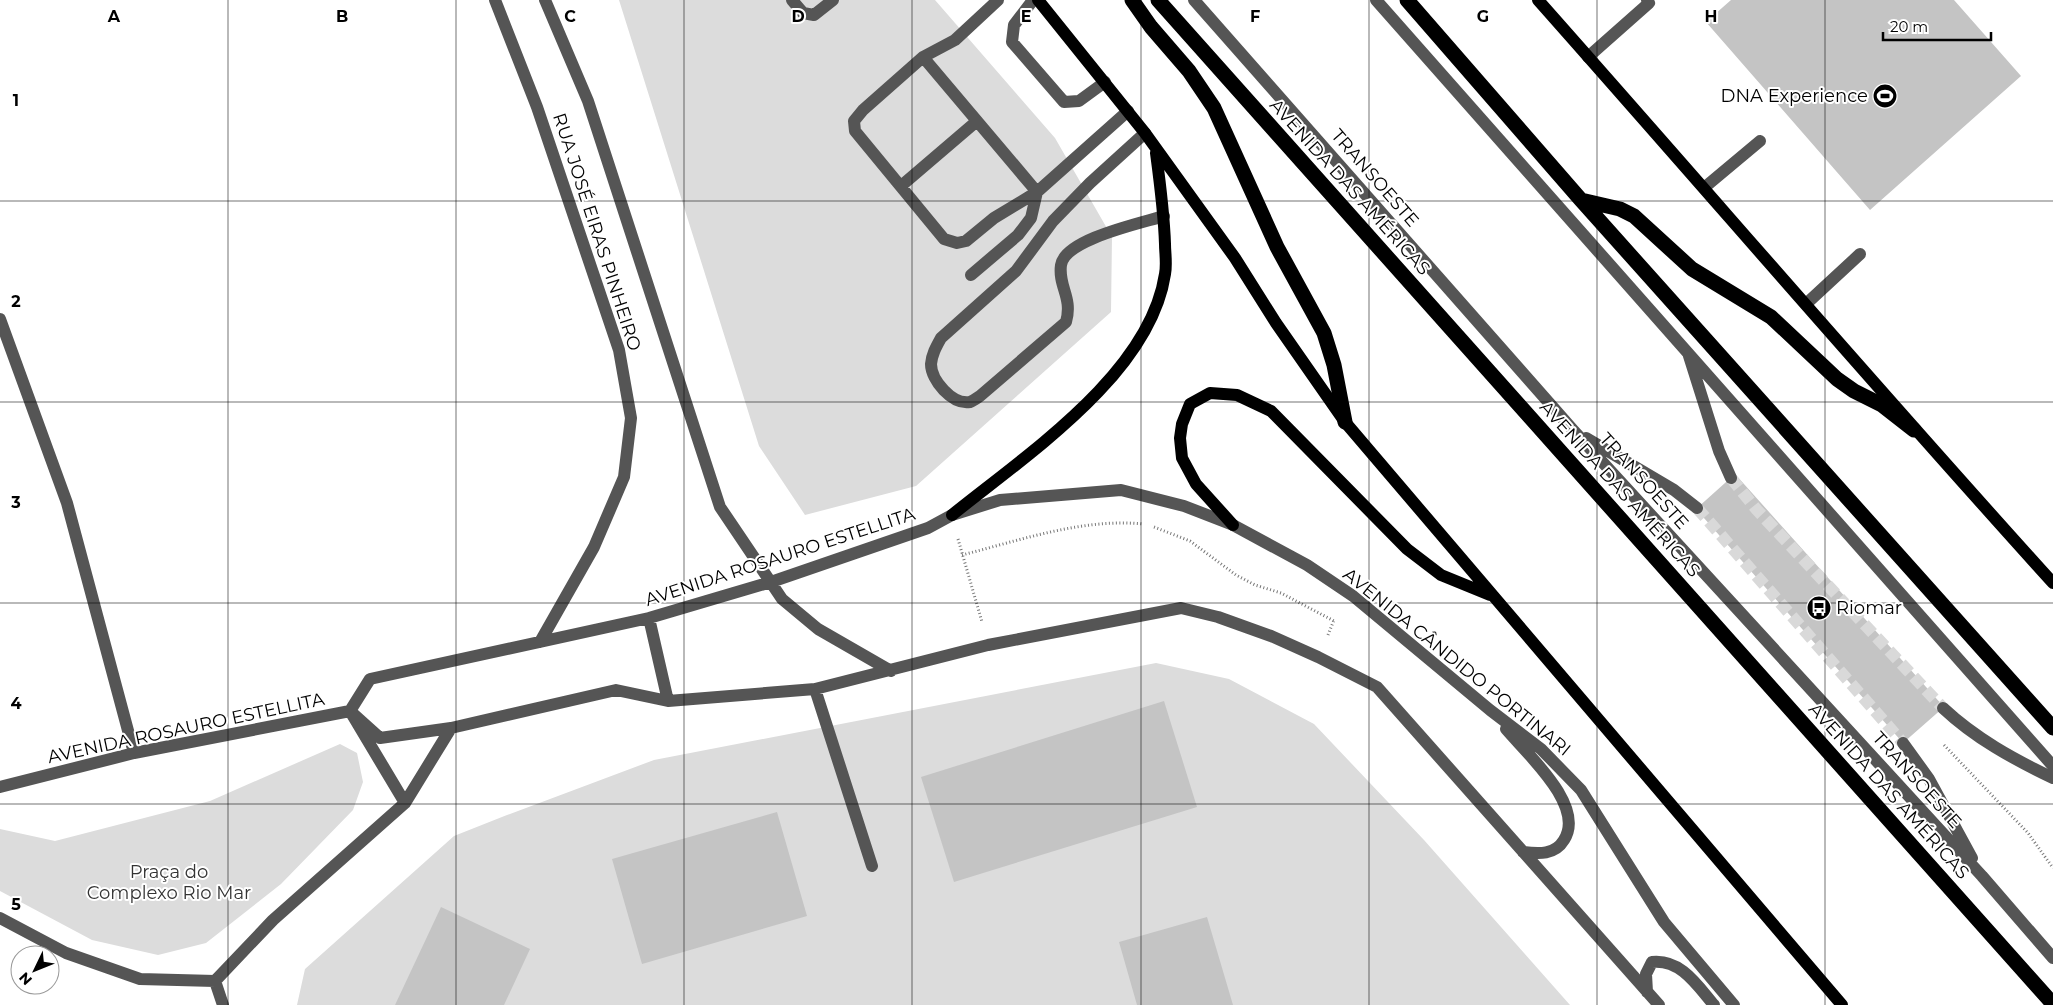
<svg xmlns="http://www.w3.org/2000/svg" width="2053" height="1005" font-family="Montserrat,sans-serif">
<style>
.green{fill:#dcdcdc}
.building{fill:#c4c4c4}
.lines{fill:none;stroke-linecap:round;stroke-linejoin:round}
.minor-tunnel{stroke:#d9d9d9;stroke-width:12;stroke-dasharray:12 6;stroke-linecap:butt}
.path{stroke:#777;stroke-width:3;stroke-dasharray:1 2.5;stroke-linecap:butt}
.minor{stroke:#555;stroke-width:12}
.major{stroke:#000;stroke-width:12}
.highway{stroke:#000;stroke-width:15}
.grid{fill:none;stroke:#000;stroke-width:1;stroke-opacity:0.55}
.labels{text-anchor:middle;stroke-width:4;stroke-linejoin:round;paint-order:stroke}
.poi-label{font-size:18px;fill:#000;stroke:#fff;text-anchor:end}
.street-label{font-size:18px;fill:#000;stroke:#fff}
.park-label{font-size:18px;fill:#333;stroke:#fff}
.grid-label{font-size:16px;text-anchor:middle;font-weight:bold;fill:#000;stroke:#fff;stroke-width:4;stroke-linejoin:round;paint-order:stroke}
</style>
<rect width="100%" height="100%" fill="#fff"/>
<path class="green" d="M619,0H935L1055,138L1112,237L1111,312L916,486L805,515L759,446Z
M1156,663L1229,679L1314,724L1424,840L1570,1005H297L305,969L454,836L507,815L654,760Z
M340,744L357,753L363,782L353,810L281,884L206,943L158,955L92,940L0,891V829L55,841L210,801Z"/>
<path class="building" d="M1731,0H1954L2021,76L1870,210L1706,22Z
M1735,474L1944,707L1903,743L1696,509Z
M1164,701L1197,807L954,882L921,777Z
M777,812L807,916L642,964L612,859Z
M441,907L530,949L504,1005H395Z
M1207,917L1233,1005H1137L1119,942Z"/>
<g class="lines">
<path class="minor-tunnel" d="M1731,478L1757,510L1943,708
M1697,508L1903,743"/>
<path class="path" d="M1154,527L1190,541L1236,575L1255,585L1281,593L1334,621
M958,539L982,622
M962,555C1021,540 1083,518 1143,524
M1328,635L1334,620
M1944,745L2028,833L2053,868"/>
<path class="minor" d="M495,0L537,107L619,350L631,418L624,477L594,547L540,642
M545,0L588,101L720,507L782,599L818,629L891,671
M792,0L803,13L814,15L833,0
M998,0L955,40L923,57L863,110L854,121L855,131L944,239L957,243L966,241L994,218L1037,192L1128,111
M1033,0L1014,25L1012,42L1064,102L1079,101L1105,82
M1194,0L1573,430L1982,876L2053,958
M1376,0L2053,766
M923,57L1037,192L1031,218L1018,235L971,275
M1588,57L1649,3L1647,0
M1145,133L1090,183L1053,221L1016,271L941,338C936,347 932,354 931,364C931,380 952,405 970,402C973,401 977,398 980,396L1066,322C1073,297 1058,287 1061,265C1065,239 1142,223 1164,216
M901,186L977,121
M1705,187L1760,141
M1806,304L1860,254
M0,319L67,503L134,753
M1689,356L1719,451L1731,478
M1586,438L1674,490L1697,508
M649,618L668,701
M815,689L872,866
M1943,708C1975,738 2013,759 2053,778
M1506,729C1527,754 1586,806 1564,840C1555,855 1539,854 1523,852
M1903,743L1929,779L1972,858
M0,787L134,753L350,711L405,803
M0,918L66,953L140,979L215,981L273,920L405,803L451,728
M215,981L223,1005
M1647,992L1646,974L1652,962C1681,959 1697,985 1714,1005
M1659,1005L1377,687L1318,657L1271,636L1218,617L1181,608L988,645L815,689L668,701L616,690L451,728L380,738L350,711L370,679L649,618L771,582L928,528L952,515L1000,500L1121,490L1184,506L1233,525L1307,565L1353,596L1490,710L1541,749L1581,790L1664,922L1734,1005"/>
<path class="major" d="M1038,0L1145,133L1235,258L1276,323L1345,422L1842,1005
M1538,0C1710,194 1879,391 2053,583
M952,515C1026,455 1150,374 1165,274C1167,264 1165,253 1165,244C1164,213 1160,183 1156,153
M1233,525L1196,484L1182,458L1180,438L1182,424L1190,404L1210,393L1237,395L1271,411L1407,549L1441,575L1490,595"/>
<path class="highway" d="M1132,0L1151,27L1189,71L1214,108L1277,247L1324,333L1334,365L1345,422
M1158,0L2053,1004
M1407,0L1581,200L2053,728
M1581,200L1620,209L1634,216L1692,269L1771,317L1837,379L1854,391L1882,405L1914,430"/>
</g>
<path class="grid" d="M228,0V1005M456,0V1005M684,0V1005M912,0V1005M1141,0V1005M1369,0V1005M1597,0V1005M1825,0V1005M0,201H2053M0,402H2053M0,603H2053M0,804H2053"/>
<defs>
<symbol id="stadium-disc" viewBox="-11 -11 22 22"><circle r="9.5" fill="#000" stroke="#fff"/><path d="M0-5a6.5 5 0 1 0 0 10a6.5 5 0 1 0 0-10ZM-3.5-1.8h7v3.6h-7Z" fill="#fff"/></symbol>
<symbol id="bus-disc" viewBox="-11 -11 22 22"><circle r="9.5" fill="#000" stroke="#fff"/><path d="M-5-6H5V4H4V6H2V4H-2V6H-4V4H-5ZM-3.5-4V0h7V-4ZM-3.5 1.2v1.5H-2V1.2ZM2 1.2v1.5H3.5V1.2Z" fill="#fff"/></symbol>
</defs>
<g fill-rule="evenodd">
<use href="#stadium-disc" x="1871" y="82" width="28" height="28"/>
<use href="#bus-disc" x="1805" y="594" width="28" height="28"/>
</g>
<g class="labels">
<g class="poi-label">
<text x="1868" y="102">DNA Experience</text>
<text x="1836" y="614" text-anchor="start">Riomar</text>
</g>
<g class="street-label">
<text transform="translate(1375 178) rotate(49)" y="6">TRANSOESTE</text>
<text transform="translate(1350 187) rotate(48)" y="6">AVENIDA DAS AMÉRICAS</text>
<text transform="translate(597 232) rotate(72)" y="6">RUA JOSÉ EIRAS PINHEIRO</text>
<text transform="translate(1644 481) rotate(48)" y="6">TRANSOESTE</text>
<text transform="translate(1620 489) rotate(48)" y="6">AVENIDA DAS AMÉRICAS</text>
<text transform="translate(780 557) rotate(-18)" y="6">AVENIDA ROSAURO ESTELLITA</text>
<text transform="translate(1457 662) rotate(39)" y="6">AVENIDA CÂNDIDO PORTINARI</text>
<text transform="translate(186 728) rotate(-12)" y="6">AVENIDA ROSAURO ESTELLITA</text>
<text transform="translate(1917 780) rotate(48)" y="6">TRANSOESTE</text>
<text transform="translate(1889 791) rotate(48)" y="6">AVENIDA DAS AMÉRICAS</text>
</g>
<g class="park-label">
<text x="169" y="878">Praça do<tspan x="169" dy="21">Complexo Rio Mar</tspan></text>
</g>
</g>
<g class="grid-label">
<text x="114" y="22">A</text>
<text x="342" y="22">B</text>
<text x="570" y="22">C</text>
<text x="798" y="22">D</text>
<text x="1026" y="22">E</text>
<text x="1255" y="22">F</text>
<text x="1483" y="22">G</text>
<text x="1711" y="22">H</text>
<text x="16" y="106">1</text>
<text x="16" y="307">2</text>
<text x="16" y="508">3</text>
<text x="16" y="709">4</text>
<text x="16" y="910">5</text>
</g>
<g transform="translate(35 970) rotate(227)"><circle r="24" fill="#ffffff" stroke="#999999"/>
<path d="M0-4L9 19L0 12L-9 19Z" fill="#000000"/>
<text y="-8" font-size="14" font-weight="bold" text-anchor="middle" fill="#000000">N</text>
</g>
<path d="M1883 32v8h108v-8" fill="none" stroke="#000000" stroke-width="2.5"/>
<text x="1890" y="32" font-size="15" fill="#000000" stroke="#ffffff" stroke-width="4" paint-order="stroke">20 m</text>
</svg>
